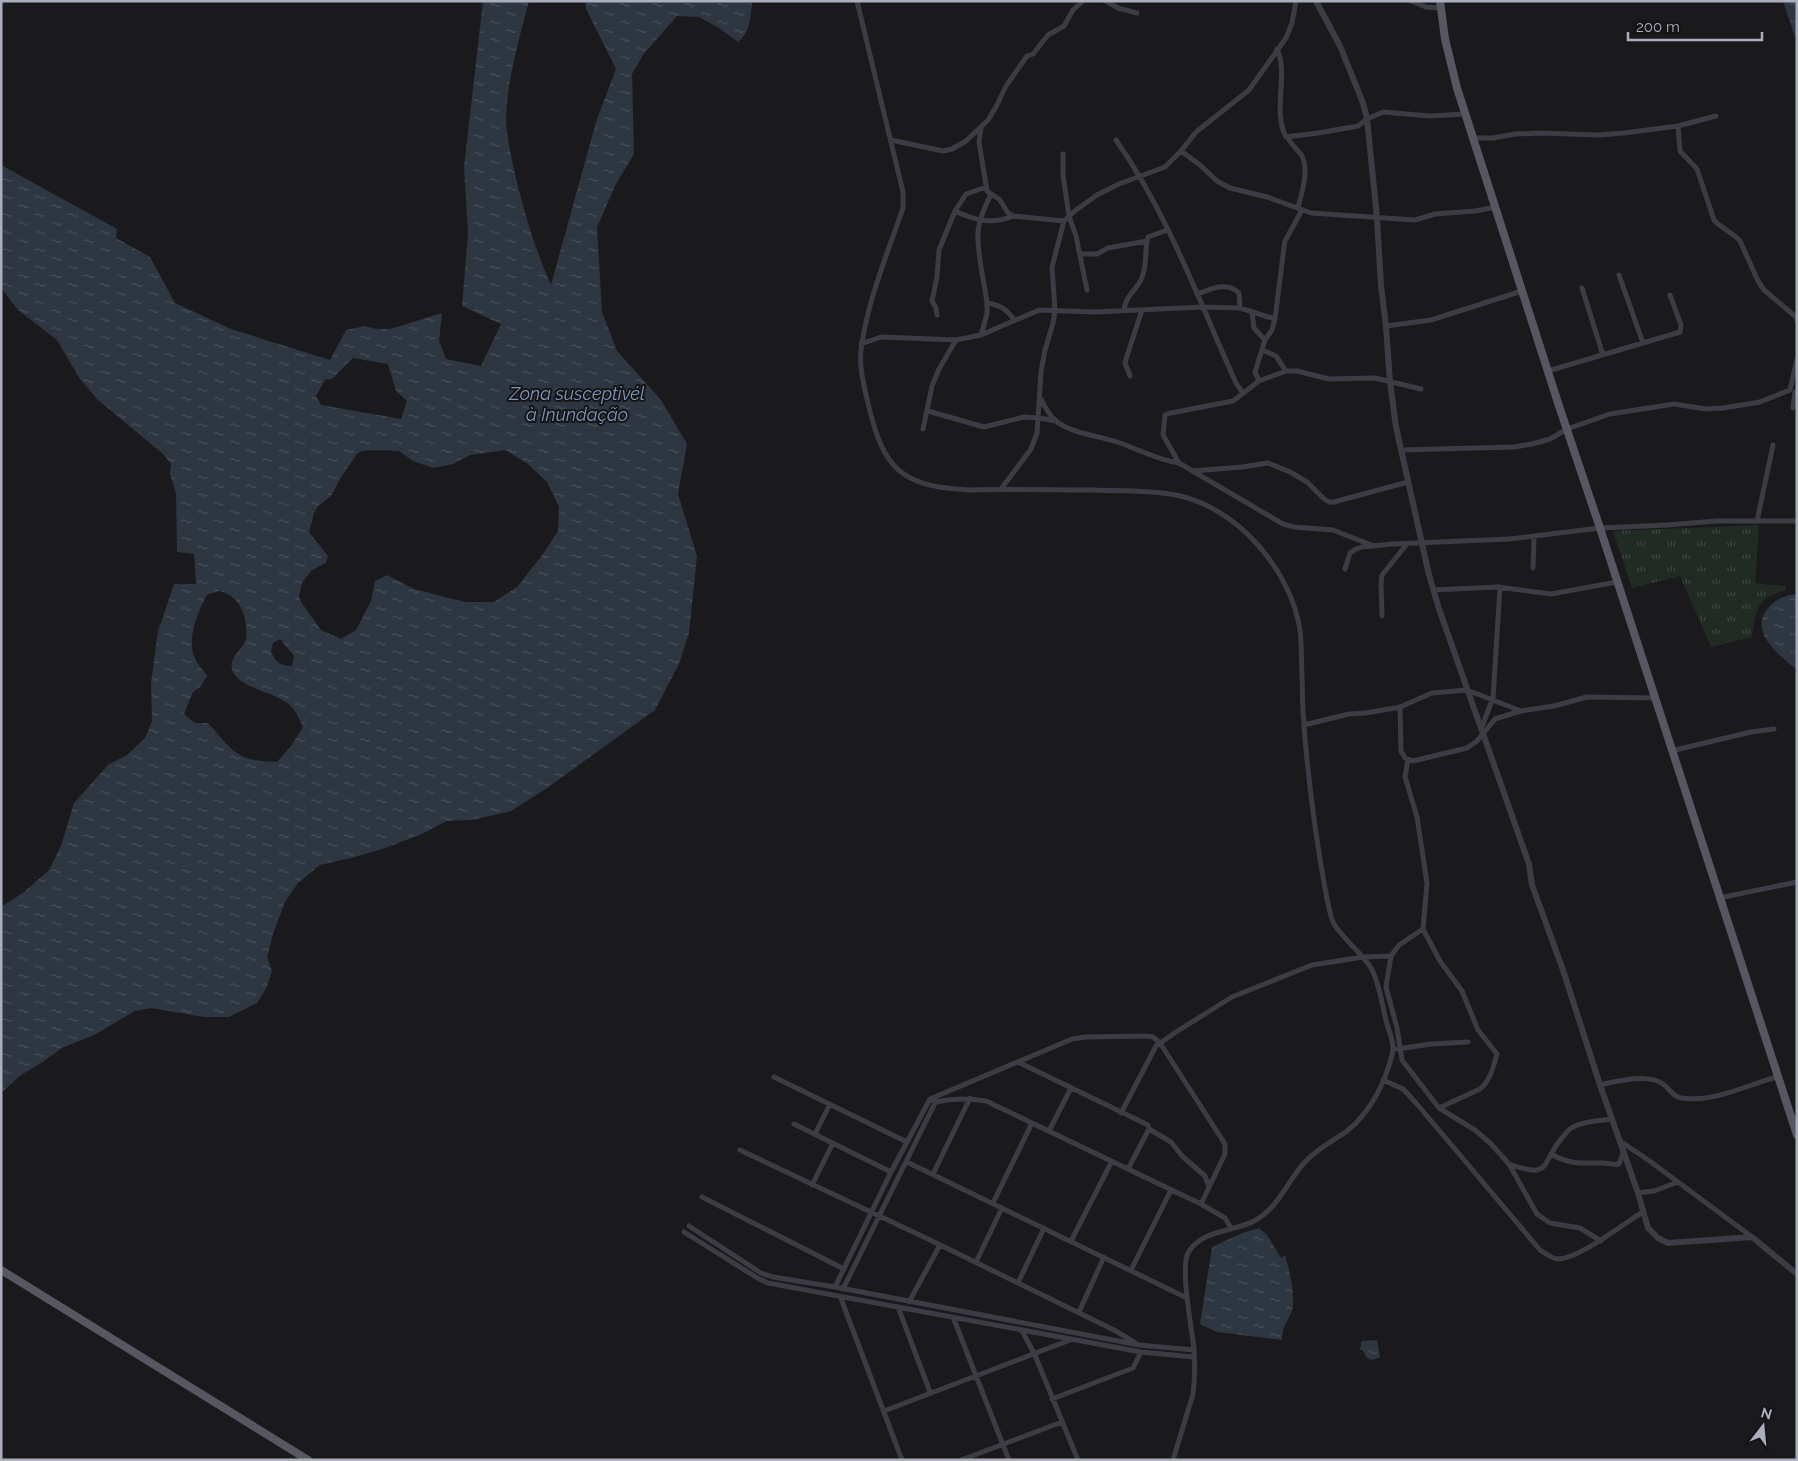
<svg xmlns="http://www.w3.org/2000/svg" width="1798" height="1461" font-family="Raleway,sans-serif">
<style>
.grass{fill:url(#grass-tufts)}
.water{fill:url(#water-ripples);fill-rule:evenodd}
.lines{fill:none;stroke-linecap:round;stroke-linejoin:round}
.minor{stroke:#3c3c44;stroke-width:5}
.tertiary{stroke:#3c3c44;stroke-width:6}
.primary{stroke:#565761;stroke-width:8}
.labels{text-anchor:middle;stroke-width:4;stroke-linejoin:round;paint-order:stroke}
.water-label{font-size:18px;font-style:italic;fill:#8096ba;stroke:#151517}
</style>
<defs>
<pattern id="grass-tufts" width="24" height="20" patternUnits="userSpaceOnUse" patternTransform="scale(1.25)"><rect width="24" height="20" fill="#212b24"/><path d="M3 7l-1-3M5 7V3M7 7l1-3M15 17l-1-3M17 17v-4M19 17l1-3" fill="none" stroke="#3f4742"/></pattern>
<pattern id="water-ripples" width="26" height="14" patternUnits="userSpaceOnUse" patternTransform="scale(1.25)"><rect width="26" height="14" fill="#2e3642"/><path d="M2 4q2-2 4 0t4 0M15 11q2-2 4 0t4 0" fill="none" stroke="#4a515b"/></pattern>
</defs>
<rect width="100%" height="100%" fill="#1a1a1c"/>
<path class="grass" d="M1759,525L1755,583L1786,586V590C1755,599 1757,608 1752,637L1711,647L1680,576L1632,588L1613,531Z"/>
<path class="water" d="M483,1H529C519,39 508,77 506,117C506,132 510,150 513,165C522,206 534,247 551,285L596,122L616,69L586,9L585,1H752C751,16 750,33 738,42L719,28L699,17L677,16L643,55L632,74L634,154L616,184L597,227L602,312L617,351L661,400L687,444L678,494L697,556L689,633L679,664L655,710L547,788L511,811L472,820L446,821L422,834L385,848L355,857L320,865L298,883L285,902L274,931L267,957L272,971L267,987L257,1003L229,1017H204L151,1008L135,1011L96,1034L62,1048L41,1063L21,1075L1,1093V907L24,892L49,870L61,846L74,803L108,765L127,755L145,738L152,721L151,683L158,631L174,584H196L194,554L177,552L176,493L170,474L171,464L163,454L98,400L80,379L57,340L18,310L1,288V165L117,229L116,238L150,257L175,303L231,329L330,360L346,330L365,326L376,329H390L442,313L439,341L446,359L481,366L501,324L462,306L468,234L464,167ZM353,358L388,364L396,391L407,401L401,419L321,405L316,396L325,380L332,379ZM380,450L399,451L413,461L433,468L453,464L470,455L505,450L528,464L547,482L559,507L558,531L543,554L517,587L494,602H465L414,589L387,575L375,581L371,601L356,630L341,639L321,630L301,602L299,596L302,583L312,570L326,563L328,556L309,532L314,513L318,506L331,496L340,479L357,454L362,451ZM219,591C236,595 243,607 246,624C246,628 247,635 246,639C243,650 229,656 232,669C236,688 278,692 292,707C297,713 300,721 303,727L291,746L277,762C236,761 234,752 208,723H195L184,714L193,692L200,687L207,676C203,670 196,663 194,656C187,637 198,611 207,595ZM280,639L294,656L292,666C280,666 276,662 271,652L273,643Z
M1783,1H1797V43Z
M1797,594V670C1779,655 1747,631 1769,607C1776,599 1786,595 1797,594Z
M1259,1228L1267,1235L1281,1258L1285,1255C1289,1268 1296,1298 1292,1310C1287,1324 1283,1324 1282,1340L1217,1332L1200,1324L1212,1247L1242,1233Z
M1377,1340L1380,1357L1372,1360L1366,1357L1364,1352L1360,1349L1362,1341Z"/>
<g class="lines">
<path class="minor" d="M857,1L903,192V208C888,252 869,297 862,343C858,363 863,382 868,403C883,469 901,487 970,490C1011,489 1052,490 1093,490C1120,491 1149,490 1176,495C1237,507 1291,570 1300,630C1302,645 1301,660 1302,675C1302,697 1303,718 1305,739C1310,793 1317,847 1327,899C1329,907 1330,916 1334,924C1344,940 1361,952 1371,968C1380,984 1382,1006 1387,1024C1390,1034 1395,1045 1392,1055C1385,1083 1370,1113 1347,1131C1333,1141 1317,1149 1305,1162C1287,1181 1280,1206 1256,1220C1236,1232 1201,1229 1188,1253C1180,1269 1192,1329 1194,1349C1195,1364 1195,1379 1193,1394L1173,1460
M1106,1L1118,8L1137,13
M1411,1L1426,7L1440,8
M1277,49C1289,74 1272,111 1286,137L1318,133L1358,126L1367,119L1383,112L1430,116L1466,114
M1678,126L1680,151L1697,169L1714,220L1718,224L1736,237L1740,241L1758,281L1764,290L1796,317L1797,321
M981,128L979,142L987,191L1000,200L1008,213L1013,216L1064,221
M1288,137C1291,146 1298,149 1302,156C1309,170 1302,193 1298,207
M1474,138H1493L1515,134L1541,133L1598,135L1624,133L1678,126L1716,116
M891,140L943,151L952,149L966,141L988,120L996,107L1006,86L1027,56L1033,54L1048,35L1064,26L1073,10L1083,1
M1116,140C1168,214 1199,301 1236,383L1243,393
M1181,151L1200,165L1217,181L1230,188L1267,197L1311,213L1415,220L1435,214L1475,211L1496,207
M1063,154V175L1069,216L1076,236L1087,290
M991,194C985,207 979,219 978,232C977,256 984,279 987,303C1000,305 1007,309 1014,320
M955,211C974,220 992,225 1013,216
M1080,254H1097L1108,248L1147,241
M1619,275L1643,343
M1582,288L1603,355
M1197,294C1211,289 1227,281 1239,293L1240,308
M1124,310C1125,297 1135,291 1141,280C1148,265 1144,250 1148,237L1167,230
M1252,313L1254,328L1265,340
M937,315L936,308L932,301L937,277L939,250L955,211L966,194L986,187
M1386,326L1431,320L1522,291
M981,335L987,314V303
M861,344L881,337L956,340L981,335L1039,310L1095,312L1203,307L1240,308L1275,319
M1262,350L1276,356L1286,371
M1548,371L1680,332L1681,325L1670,295
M1130,376L1125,363L1126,359L1142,310
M1259,381L1255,372L1265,340L1272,330L1275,319L1284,247L1285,241L1302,210
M1041,399C1045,408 1050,416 1057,422C1074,434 1100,436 1120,443C1140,450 1157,460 1179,463L1283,524L1294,527L1333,530L1374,546
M1793,408L1795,392
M928,411L984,427L1024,417L1039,418L1056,421
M923,429L932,386L939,369L956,340
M1401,450L1514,447L1532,444L1550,439L1567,429L1610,414L1674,404L1706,409L1723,408L1760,402L1790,390L1797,359
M1179,463L1163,435L1165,415L1171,413L1233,401L1259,381L1286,371H1297L1329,379L1375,378L1421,389
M1192,471L1242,467L1268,463L1290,472L1307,482L1323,498L1329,502H1334L1408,482
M1001,489L1031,449L1037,433L1041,372L1045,350L1053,323L1055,311L1052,267L1064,221L1076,210L1097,195L1119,184L1165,167L1181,151L1196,132L1249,90L1286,38L1292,23L1296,1
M1757,521L1773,445
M1533,568L1534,537
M1345,569L1350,553L1356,549L1362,547L1392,544L1509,539L1600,528L1667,525L1717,521H1797
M1433,590L1498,587L1551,594L1617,582
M1382,616L1381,584L1382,575L1407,544
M1400,707L1401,751L1405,758L1413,761L1467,748L1477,741L1495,719L1521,711L1554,706L1587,697L1654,698
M1304,725L1349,714L1366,713L1400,707L1432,693L1467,690L1521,711
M1481,729L1493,698L1500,587
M1671,751L1751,732L1774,729
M1408,759L1405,777L1417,817L1427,883L1423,929L1440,961L1462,991L1478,1030L1497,1054C1493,1067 1491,1080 1480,1089L1439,1108
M1719,898L1797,882
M1423,929L1399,945L1391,956L1386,987L1397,1028L1402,1060L1439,1108L1475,1130L1491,1144L1509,1164L1537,1214L1550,1223L1580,1228L1601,1241
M1397,1049L1431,1044L1468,1042
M1018,1062L1148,1125L1149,1129L1128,1169
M774,1077L907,1142
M1383,1080L1403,1089L1416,1103L1540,1250C1545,1253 1551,1258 1557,1259C1578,1260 1624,1223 1643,1212
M1600,1085C1617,1081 1648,1073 1663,1084C1670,1089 1672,1096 1681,1098C1714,1103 1746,1085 1777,1077
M930,1099L936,1102C953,1098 969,1098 986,1101L1201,1204L1225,1218L1231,1228
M1121,1113L1156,1046L1176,1032L1232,997L1312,965L1363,957L1391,956
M794,1124L891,1172
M1149,1129L1171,1142L1182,1156L1205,1176L1209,1187
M1049,1131L1071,1088
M815,1134L830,1104
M1620,1141L1651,1162L1752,1237
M740,1150L928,1239L1116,1331L1137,1344
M1551,1154C1570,1165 1582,1163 1603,1163C1608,1163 1613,1165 1619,1164L1623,1153
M907,1162L1187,1298
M1509,1164C1553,1180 1540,1163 1562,1138C1565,1134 1569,1129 1573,1127C1584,1121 1600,1121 1612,1119
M933,1174L970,1098
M812,1185L833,1143
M1638,1193L1654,1191L1678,1182
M702,1197L844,1269
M993,1203L1032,1123
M689,1226L761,1273L773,1277L835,1287L1139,1345L1194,1350
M684,1232L759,1279L768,1283L1141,1352L1194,1357
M1071,1241L1112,1161
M976,1262L1002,1208
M1131,1270L1171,1190
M1018,1283L1044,1228
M835,1287L891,1172L930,1099L1072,1039L1086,1037L1146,1036L1153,1037L1160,1043L1225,1144V1154L1201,1204
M843,1289L936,1101
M840,1296L902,1460
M909,1302L940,1245
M898,1307L930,1392
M1079,1312L1104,1257
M953,1317L1009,1460
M1022,1331L1034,1353L1078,1460
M1052,1399L1133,1368L1141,1352
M884,1411L1070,1340
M961,1460L1062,1422"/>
<path class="tertiary" d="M1316,1L1340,46L1363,103L1367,119L1377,218L1381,286L1386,326L1390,382L1396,427L1429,575L1439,609L1529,864L1532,885L1563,970L1600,1085L1638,1193L1648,1228L1658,1238L1668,1243L1752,1237L1797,1274"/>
<path class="primary" d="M1440,1L1445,39L1457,88L1559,406L1600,528L1797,1135
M1,1270L308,1460"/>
</g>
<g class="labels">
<g class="water-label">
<text x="577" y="400">Zona susceptivél<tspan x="577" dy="21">à Inundação</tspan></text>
</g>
</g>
<rect width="1798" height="1461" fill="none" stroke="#abaebd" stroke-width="5"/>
<g transform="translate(1763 1426) rotate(16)" stroke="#151517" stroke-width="4" paint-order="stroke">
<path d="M0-4L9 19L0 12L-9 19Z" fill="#abaebd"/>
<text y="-8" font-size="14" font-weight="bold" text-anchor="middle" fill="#abaebd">N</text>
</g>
<path d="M1628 32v8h134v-8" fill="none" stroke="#abaebd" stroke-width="2.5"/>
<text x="1636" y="32" font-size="15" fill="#abaebd" stroke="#151517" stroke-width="4" paint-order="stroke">200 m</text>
</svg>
